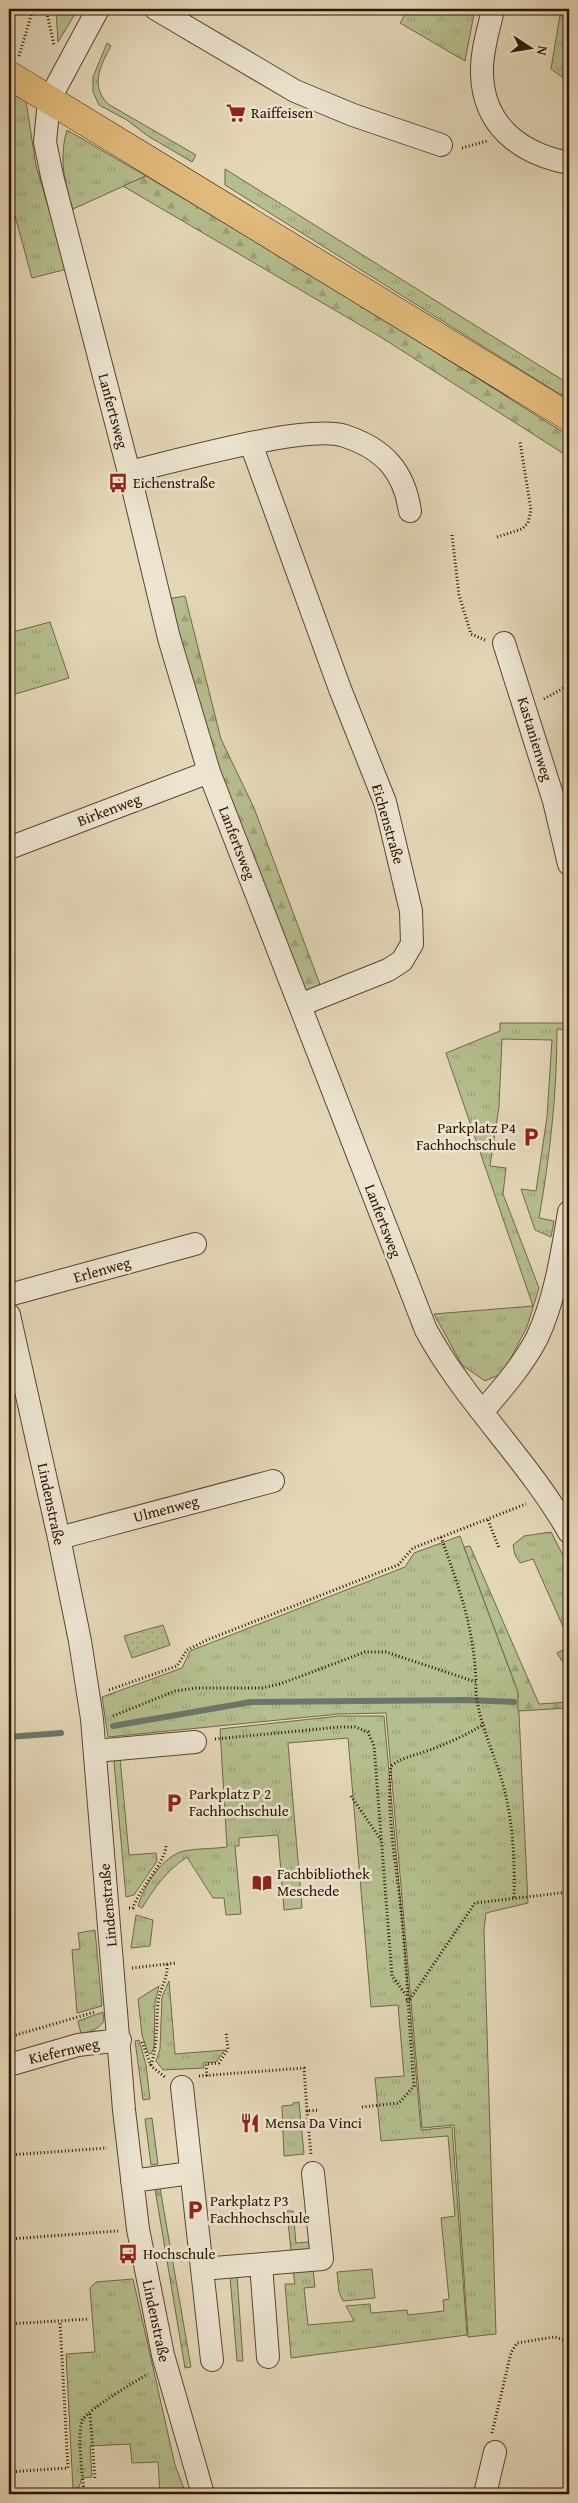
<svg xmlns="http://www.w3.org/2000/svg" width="578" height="2503" font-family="'Gentium Book Plus',serif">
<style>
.grass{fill:url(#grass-tufts);stroke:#716847}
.forest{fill:url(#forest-firs);stroke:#716847}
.garden{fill:url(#garden-dots);stroke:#716847}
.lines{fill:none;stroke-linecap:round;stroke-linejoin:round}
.stream{stroke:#6b776a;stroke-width:6}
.minor-casing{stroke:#5b442e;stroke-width:24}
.major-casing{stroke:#2d1300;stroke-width:29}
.path{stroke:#2d1300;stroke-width:3;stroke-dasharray:1 2.5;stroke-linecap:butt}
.minor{stroke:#ede5d1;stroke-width:22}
.major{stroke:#e2bc7c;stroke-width:28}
.labels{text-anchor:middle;stroke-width:5;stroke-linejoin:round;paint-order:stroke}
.poi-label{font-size:15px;fill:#2d1300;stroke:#ede5d1;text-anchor:start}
.street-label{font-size:15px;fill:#2d1300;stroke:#ede5d1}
</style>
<defs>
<pattern id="grass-tufts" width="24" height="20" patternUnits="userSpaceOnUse" patternTransform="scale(1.25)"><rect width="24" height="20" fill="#b5be8e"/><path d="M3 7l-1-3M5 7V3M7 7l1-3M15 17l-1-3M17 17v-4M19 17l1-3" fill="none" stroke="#9ca279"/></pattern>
<pattern id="forest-firs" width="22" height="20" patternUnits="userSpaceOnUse" patternTransform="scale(1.25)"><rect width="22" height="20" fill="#b5be8e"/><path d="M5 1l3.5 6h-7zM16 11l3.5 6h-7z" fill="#9ca279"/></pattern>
<pattern id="garden-dots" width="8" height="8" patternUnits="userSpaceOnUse" patternTransform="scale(1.25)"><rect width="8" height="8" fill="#b5be8e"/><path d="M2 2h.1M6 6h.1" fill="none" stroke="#9ca279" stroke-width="1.8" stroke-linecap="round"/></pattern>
</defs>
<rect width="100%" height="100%" fill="#e4d7b8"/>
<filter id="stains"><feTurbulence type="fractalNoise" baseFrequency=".004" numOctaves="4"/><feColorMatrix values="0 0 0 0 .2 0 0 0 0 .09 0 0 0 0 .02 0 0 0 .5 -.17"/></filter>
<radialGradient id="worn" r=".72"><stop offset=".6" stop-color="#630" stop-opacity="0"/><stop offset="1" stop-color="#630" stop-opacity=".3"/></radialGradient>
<path class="grass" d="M57,9H78L58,42L56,11Z
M408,9H475L465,61L400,23Z
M561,9H569V82L551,69Z
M107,43L111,46C100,66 90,86 108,104L196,155L192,162L148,136L127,120L99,105L93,92V77Z
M9,92L26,101L36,166L67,269L32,278L9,194Z
M67,130L146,176L73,209C64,184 59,156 67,130Z
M225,169L569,384V400L225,185Z
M50,622L69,678L9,696V633Z
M500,1023H569V1030L557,1029C557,1093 550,1155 539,1218L554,1221L551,1237L535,1230L521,1189L536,1191L547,1117L552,1040L502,1039L499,1107L490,1166L506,1168L503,1194L539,1288L527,1327L503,1373L485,1381L462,1365L434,1314L533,1306L446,1053L500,1031Z
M551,1532L569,1567V1640L533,1559L520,1563L515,1555L513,1545L524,1536Z
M460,1536L518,1692L528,1903L486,1913L484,1929L496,2334L468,2337L454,2125L422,2128L386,1713L339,1714L108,1737L102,1697L182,1668L190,1651L405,1567L414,1553Z
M569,1647V1646V1664L562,1661L557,1653Z
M339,1716H384L421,2130L452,2127L467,2335L291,2358L285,2284H295L293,2271L313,2269L315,2287L304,2288L308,2325L354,2321L346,2306L370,2304L371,2313L407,2310L408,2315L444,2311L443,2300L449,2299L441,2218L455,2216L448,2136L381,2141L375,2078L404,2076L398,2005L371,2007L348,1738L288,1743L302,1908L284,1910L278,1835L239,1838V1846H235L241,1914L226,1915L224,1898H213L187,1857C166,1871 155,1887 142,1908L138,1906C144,1886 162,1856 184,1851C198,1848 213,1849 227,1847L220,1729Z
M120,1758L129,1855L156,1853L157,1861L134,1895L126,1897L114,1762L116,1759Z
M136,1915L153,1920L150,1946L131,1948Z
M95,1930L102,2006L77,2013L72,1950L80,1949L78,1933Z
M169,1981L175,2054L225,2050L216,2062L203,2063L204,2068L163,2070L156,2061L160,2049L162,1997Z
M159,1986L155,2002L154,2048L151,2054L148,2053L142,2035L138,1999Z
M103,2012L104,2021C98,2030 91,2031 81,2034L78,2021Z
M139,2040L146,2065L150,2099L143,2100L135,2041Z
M299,2102L304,2154L284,2156L282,2106L293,2105V2103Z
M287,2211H293L296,2243L309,2242L310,2250L291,2251Z
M372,2269L375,2298L343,2301L339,2292L337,2272Z
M237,2275L243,2361H237L230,2276Z
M133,2279L175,2465L186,2494H160L158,2462L132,2463L130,2444L90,2446L92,2477L82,2478L79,2487L73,2489L66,2354L95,2352L90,2288L96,2282Z"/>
<path class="forest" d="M146,176L390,323L569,436V457L379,336L123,186Z
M185,596L221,739L254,808L322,990L302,997L213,766L167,599Z
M470,1546L539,1704L569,1702V1708L518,1711V1692L464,1547Z
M152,2118L158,2164L151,2165L145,2119Z
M160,2188L191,2367L185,2368L155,2189Z"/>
<path class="garden" d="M163,1625L170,1645L132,1658L124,1636Z"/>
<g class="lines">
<path class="stream" d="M113,1726L251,1702L467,1700L514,1702
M9,1737L61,1733"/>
<defs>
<path id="minor" d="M98,9L49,100L45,142L52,176L131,480L169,638L209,772L426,1330C466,1403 528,1460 569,1532
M156,9L295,91L353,115L441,145
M493,9C489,29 481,52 482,73C483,126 521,154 569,163
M251,444L340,689L385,802L411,911L412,944L402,961L388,970L300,1005
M129,472C173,462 308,423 345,436C384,449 404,471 410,511
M504,643L554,801L569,864
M9,848L209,772
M9,1295L195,1244
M9,1315L59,1538L80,1641L92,1719L124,2110L138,2229L163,2355L203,2494
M482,1412C502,1389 523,1365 537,1338C555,1300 562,1254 569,1212
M59,1538L273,1481
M95,1751L195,1742
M9,2065L78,2045L120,2040
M182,2087L212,2360
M132,2181L191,2173
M261,2264L268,2357
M202,2269L322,2259L313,2173
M485,2494L495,2452"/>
<path id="major" d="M9,75L569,417"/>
</defs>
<use href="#minor" class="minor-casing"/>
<use href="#major" class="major-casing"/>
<path class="path" d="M46,9L54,45
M19,56L33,9
M462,148L487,141
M452,535L459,595L471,634L485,640
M497,537L522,529L528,523L531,510L520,442
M544,699L569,685
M488,1520L499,1548
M441,1537C459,1588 474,1627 476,1682
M109,1690L177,1666L187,1650L207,1640L398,1565L413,1548L526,1504
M113,1716L175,1691L196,1688H262L280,1684L365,1652H386L476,1682C474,1714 496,1756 504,1788C513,1823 515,1862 514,1898
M215,1739L340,1727H355L368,1732L374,1746L392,1976L406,1995
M351,1796L381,1840
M129,1908H133C140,1887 166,1862 166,1845
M132,1968L176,1963
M406,2000L410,1999L475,1903L569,1892
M9,2037L95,2012
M142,2042L151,2066L165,2077
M151,2065C158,2044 156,2024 158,2002C160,1987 168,1980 167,1964
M199,2076L304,2068L307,2111L319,2110
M207,2076L206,2064L219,2063L228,2049L226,2032
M362,2107L399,2103L414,2086C409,2027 407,1968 401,1910C396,1862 386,1814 391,1766C403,1757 413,1756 427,1751C448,1743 465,1736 484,1724
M307,2111L311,2155
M9,2155L107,2148
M9,2239L118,2231
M9,2324L89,2319
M90,2414L95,2478
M492,2433L511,2353L517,2343L554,2337L569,2341
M9,2472L68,2468L60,2321
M80,2494L84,2493C83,2477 76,2431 83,2419C91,2408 134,2382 148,2374"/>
<use href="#minor" class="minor"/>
<use href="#major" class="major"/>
</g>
<defs>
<symbol id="supermarket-bare" viewBox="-9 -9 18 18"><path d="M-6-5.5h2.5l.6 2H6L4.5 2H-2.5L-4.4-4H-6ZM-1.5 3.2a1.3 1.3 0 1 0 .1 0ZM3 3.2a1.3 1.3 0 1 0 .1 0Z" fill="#8f2418" stroke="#ede5d1" stroke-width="2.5" paint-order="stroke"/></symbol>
<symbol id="bus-bare" viewBox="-9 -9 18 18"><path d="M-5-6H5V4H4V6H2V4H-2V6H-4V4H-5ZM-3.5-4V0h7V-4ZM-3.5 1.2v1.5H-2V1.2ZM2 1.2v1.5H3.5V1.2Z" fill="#8f2418" stroke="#ede5d1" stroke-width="2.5" paint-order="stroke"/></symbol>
<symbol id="parking-bare" viewBox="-9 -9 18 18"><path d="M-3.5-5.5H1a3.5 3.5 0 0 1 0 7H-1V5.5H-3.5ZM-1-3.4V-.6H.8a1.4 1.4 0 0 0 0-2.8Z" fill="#8f2418" stroke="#ede5d1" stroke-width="2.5" paint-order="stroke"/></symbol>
<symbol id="library-bare" viewBox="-9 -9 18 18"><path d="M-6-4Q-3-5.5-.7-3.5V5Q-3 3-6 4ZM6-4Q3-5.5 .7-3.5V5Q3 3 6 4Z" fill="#8f2418" stroke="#ede5d1" stroke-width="2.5" paint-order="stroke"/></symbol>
<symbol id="restaurant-bare" viewBox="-9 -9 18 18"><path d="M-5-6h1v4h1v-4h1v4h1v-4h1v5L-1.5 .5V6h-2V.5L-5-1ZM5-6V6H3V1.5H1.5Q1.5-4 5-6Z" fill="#8f2418" stroke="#ede5d1" stroke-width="2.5" paint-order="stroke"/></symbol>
</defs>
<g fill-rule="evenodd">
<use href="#supermarket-bare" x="222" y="99" width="28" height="28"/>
<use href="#bus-bare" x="104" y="469" width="28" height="28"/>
<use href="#parking-bare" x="517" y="1123" width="28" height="28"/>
<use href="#parking-bare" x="160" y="1789" width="28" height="28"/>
<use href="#library-bare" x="248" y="1869" width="28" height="28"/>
<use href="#restaurant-bare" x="236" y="2109" width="28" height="28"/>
<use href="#parking-bare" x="181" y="2196" width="28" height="28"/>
<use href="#bus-bare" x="114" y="2240" width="28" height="28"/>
</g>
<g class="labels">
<g class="poi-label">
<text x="251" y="118">Raiffeisen</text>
<text x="133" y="488">Eichenstraße</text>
<text x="516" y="1133" text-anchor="end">Parkplatz P4<tspan x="516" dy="17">Fachhochschule</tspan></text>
<text x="189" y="1799">Parkplatz P 2<tspan x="189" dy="17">Fachhochschule</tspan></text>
<text x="277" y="1879">Fachbibliothek<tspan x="277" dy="17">Meschede</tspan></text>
<text x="265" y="2128">Mensa Da Vinci</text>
<text x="210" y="2206">Parkplatz P3<tspan x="210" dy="17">Fachhochschule</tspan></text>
<text x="143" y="2259">Hochschule</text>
</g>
<g class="street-label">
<text transform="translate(113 411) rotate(75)" y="5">Lanfertsweg</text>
<text transform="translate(535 739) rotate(73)" y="5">Kastanienweg</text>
<text transform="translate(109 810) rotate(-21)" y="5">Birkenweg</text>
<text transform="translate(388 824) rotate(74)" y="5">Eichenstraße</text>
<text transform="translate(237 843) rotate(69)" y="5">Lanfertsweg</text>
<text transform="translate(383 1221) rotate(69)" y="5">Lanfertsweg</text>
<text transform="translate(102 1270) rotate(-16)" y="5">Erlenweg</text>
<text transform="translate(51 1504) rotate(78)" y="5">Lindenstraße</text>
<text transform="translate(166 1509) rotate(-15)" y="5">Ulmenweg</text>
<text transform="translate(108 1905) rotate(-95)" y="5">Lindenstraße</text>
<text transform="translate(64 2051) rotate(-13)" y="5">Kiefernweg</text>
<text transform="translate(156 2321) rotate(78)" y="5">Lindenstraße</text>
</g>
</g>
<rect width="578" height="2503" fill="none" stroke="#e4d7b8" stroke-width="30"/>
<rect x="10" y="10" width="558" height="2483" fill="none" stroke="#2d1300" stroke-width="2.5"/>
<rect x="15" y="15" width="548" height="2473" fill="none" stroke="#2d1300"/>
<g transform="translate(530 48) rotate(102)" stroke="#ede5d1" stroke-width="4" paint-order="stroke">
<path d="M0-4L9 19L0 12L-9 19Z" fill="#2d1300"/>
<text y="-8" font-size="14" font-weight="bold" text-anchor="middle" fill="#2d1300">N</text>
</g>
<rect width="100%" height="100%" filter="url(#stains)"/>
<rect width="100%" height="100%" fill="url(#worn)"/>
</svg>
